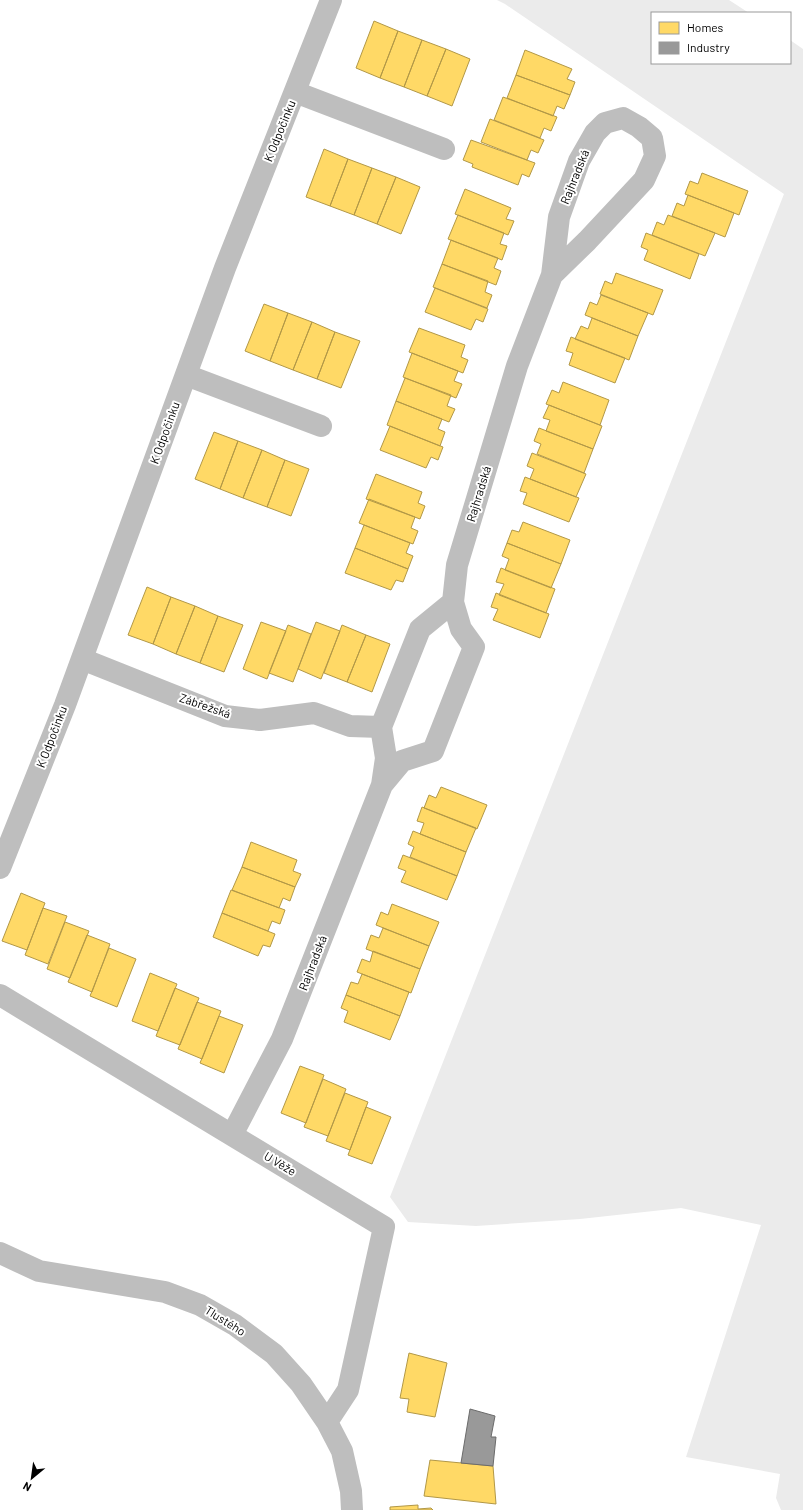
<svg xmlns="http://www.w3.org/2000/svg" width="803" height="1510" font-family="Barlow,sans-serif">
<style>
.green{fill:#ebebeb}
.homes{fill:#ffd966;stroke:#b29847}
.industry{fill:#999;stroke:#6b6b6b}
.lines{fill:none;stroke-linecap:round;stroke-linejoin:round}
.minor{stroke:#bebebe;stroke-width:22}
.labels{text-anchor:middle;stroke-width:4;stroke-linejoin:round;paint-order:stroke}
.street-label{font-size:12px;fill:#000;stroke:#fff}
</style>
<rect width="100%" height="100%" fill="#fff"/>
<path class="green" d="M497,0H729L749,13H652V63H790V40L803,49V1510H781L776,1498L780,1474L686,1457L761,1225L681,1208L580,1219L476,1226L408,1222L390,1197L784,194L505,4Z"/>
<path class="homes" d="M374,21L398,31L380,78L356,68Z
M398,31L422,40L404,87L380,78Z
M422,40L446,49L427,96L404,87Z
M446,49L470,59L452,106L427,96Z
M525,50L572,69L567,79L575,82L570,95L516,75Z
M516,75L570,95L564,109L557,106L553,116L507,98Z
M503,97L557,117L551,131L544,128L540,138L494,120Z
M490,119L544,140L538,153L531,150L527,160L481,142Z
M471,140L535,163L529,177L522,174L518,185L472,167L473,164L463,160Z
M324,149L348,159L330,206L306,197Z
M348,159L372,168L354,215L330,206Z
M372,168L396,177L377,224L354,215Z
M702,173L748,191L739,215L685,194L690,181L698,184Z
M396,177L420,187L401,234L377,224Z
M465,189L511,208L506,219L514,221L508,235L455,214Z
M688,195L734,213L725,237L672,216L677,203L684,206Z
M458,215L504,233L500,244L507,246L502,260L448,239Z
M668,215L715,233L705,256L652,235L657,222L664,225Z
M646,233L699,254L690,279L644,260L648,250L641,247Z
M451,240L498,258L494,268L501,271L496,285L442,264Z
M442,264L488,281L485,292L492,295L487,308L433,287Z
M616,273L663,290L653,315L600,294L605,281L612,284Z
M435,288L488,309L483,322L476,319L471,330L425,312Z
M601,295L648,313L638,336L585,315L590,302L597,305Z
M264,304L288,313L270,361L245,351Z
M288,313L312,322L293,370L270,361Z
M592,318L638,336L629,360L575,339L581,326L588,329Z
M312,322L335,332L317,379L293,370Z
M419,328L465,345L461,357L468,360L463,373L409,352Z
M335,332L360,341L341,388L317,379Z
M571,337L625,358L615,383L569,365L573,353L566,351Z
M412,353L458,371L454,381L462,384L456,398L403,377Z
M405,378L451,395L447,406L455,409L449,422L396,401Z
M563,382L609,400L600,425L546,404L552,390L559,393Z
M396,401L442,419L438,429L445,432L440,446L387,425Z
M549,405L602,426L593,449L546,431L550,420L543,418Z
M390,426L443,447L438,460L431,457L426,468L380,450Z
M539,428L593,449L584,473L537,454L541,444L534,441Z
M214,432L238,441L220,489L195,479Z
M238,441L262,450L243,498L220,489Z
M262,450L285,460L267,507L243,498Z
M532,453L586,474L576,497L530,479L534,469L527,466Z
M285,460L309,469L291,516L267,507Z
M376,474L422,492L418,503L425,506L420,519L366,499Z
M525,477L579,498L569,522L523,504L527,493L520,491Z
M369,499L415,517L411,528L418,531L413,544L359,523Z
M523,522L570,540L561,564L507,543L512,530L519,532Z
M364,525L410,543L406,553L413,556L408,569L355,548Z
M507,543L561,564L551,588L505,570L509,559L502,556Z
M355,548L408,569L403,582L396,580L391,590L345,573Z
M501,568L555,589L546,613L499,595L504,584L496,582Z
M147,587L171,597L153,644L128,635Z
M496,593L549,614L540,638L493,620L498,609L491,607Z
M171,597L195,606L176,654L153,644Z
M195,606L218,616L200,663L176,654Z
M218,616L243,625L224,672L200,663Z
M261,622L286,631L267,679L243,669Z
M316,622L340,631L321,679L298,669Z
M288,625L311,634L293,682L269,673Z
M342,625L366,635L347,682L324,673Z
M366,635L390,644L372,692L347,682Z
M441,787L487,805L477,829L424,808L429,795L436,798Z
M422,807L476,828L466,852L420,834L424,823L417,821Z
M413,831L466,852L457,876L410,857L414,847L408,844Z
M251,842L297,860L293,871L301,874L295,887L242,867Z
M403,855L457,876L447,900L401,882L406,871L398,868Z
M242,867L295,887L290,901L283,898L279,908L232,890Z
M231,890L285,910L280,924L272,921L268,931L222,913Z
M21,893L45,903L27,950L2,941Z
M392,904L439,922L429,946L376,925L381,912L388,915Z
M43,908L67,916L48,964L25,955Z
M222,913L275,934L270,947L263,945L258,956L213,937Z
M65,922L89,931L70,978L47,969Z
M383,928L429,946L420,969L366,949L371,935L379,938Z
M87,935L110,944L92,992L68,982Z
M109,948L136,959L117,1007L90,996Z
M373,951L420,969L411,993L357,972L362,959L370,962Z
M150,973L177,984L158,1031L132,1021Z
M362,974L409,992L400,1016L346,995L351,982L358,984Z
M175,988L199,998L180,1045L156,1036Z
M346,995L400,1016L390,1040L344,1022L348,1011L341,1008Z
M197,1002L221,1011L202,1059L178,1049Z
M219,1016L243,1025L224,1073L200,1063Z
M300,1066L324,1075L306,1123L281,1113Z
M323,1079L346,1089L328,1136L304,1127Z
M345,1093L368,1102L350,1150L326,1141Z
M366,1107L391,1117L372,1164L348,1155Z
M409,1353L447,1363L435,1417L407,1412L409,1399L400,1398Z
M430,1460L493,1466L496,1504L424,1496Z
M418,1505V1509L431,1508L433,1510H390V1507Z"/>
<path class="industry" d="M470,1409L495,1416L491,1437H496L493,1466L461,1463Z"/>
<g class="lines">
<path class="minor" d="M295,92L444,149
M186,375L321,426
M82,659L225,716L260,720L314,713L350,726L381,727
M382,785L386,758L381,727L420,629L453,602
M0,868L65,705L225,268L331,0
M0,995L384,1227L348,1390L327,1422
M232,1135L282,1039L382,785L402,761L433,751L474,647L461,629L453,602L457,565L517,366L552,275L587,241L644,180L655,156L652,138L639,127L623,118L605,123L595,133L579,161L559,217L552,275
M0,1253L39,1271L165,1292L200,1305L235,1325L274,1354L301,1384L327,1422L342,1451L351,1491L352,1510"/>
</g>
<g class="labels">
<g class="street-label">
<text transform="translate(280 131) rotate(-68)" y="4">K Odpočinku</text>
<text transform="translate(575 177) rotate(-68)" y="4">Rajhradská</text>
<text transform="translate(165 433) rotate(-70)" y="4">K Odpočinku</text>
<text transform="translate(479 494) rotate(-73)" y="4">Rajhradská</text>
<text transform="translate(205 706) rotate(19)" y="4">Zábřežská</text>
<text transform="translate(52 737) rotate(-69)" y="4">K Odpočinku</text>
<text transform="translate(313 963) rotate(-69)" y="4">Rajhradská</text>
<text transform="translate(280 1164) rotate(31)" y="4">U Věže</text>
<text transform="translate(225 1321) rotate(32)" y="4">Tlustého</text>
</g>
</g>
<rect x="651" y="12" width="140" height="52" fill="#ffffff" stroke="#999999"/>
<rect x="659" y="22" width="20" height="12" fill="#ffd966" stroke="#999999"/>
<text x="687" y="32" font-size="12" fill="#000000">Homes</text>
<rect x="659" y="42" width="20" height="12" fill="#999999" stroke="#999999"/>
<text x="687" y="52" font-size="12" fill="#000000">Industry</text>
<g transform="translate(32 1478) rotate(209)" stroke="#ffffff" stroke-width="3" paint-order="stroke">
<path d="M0-3L7 15L0 10L-7 15Z" fill="#000000"/>
<text y="-6" font-size="11" font-weight="bold" text-anchor="middle" fill="#000000">N</text>
</g>
</svg>
